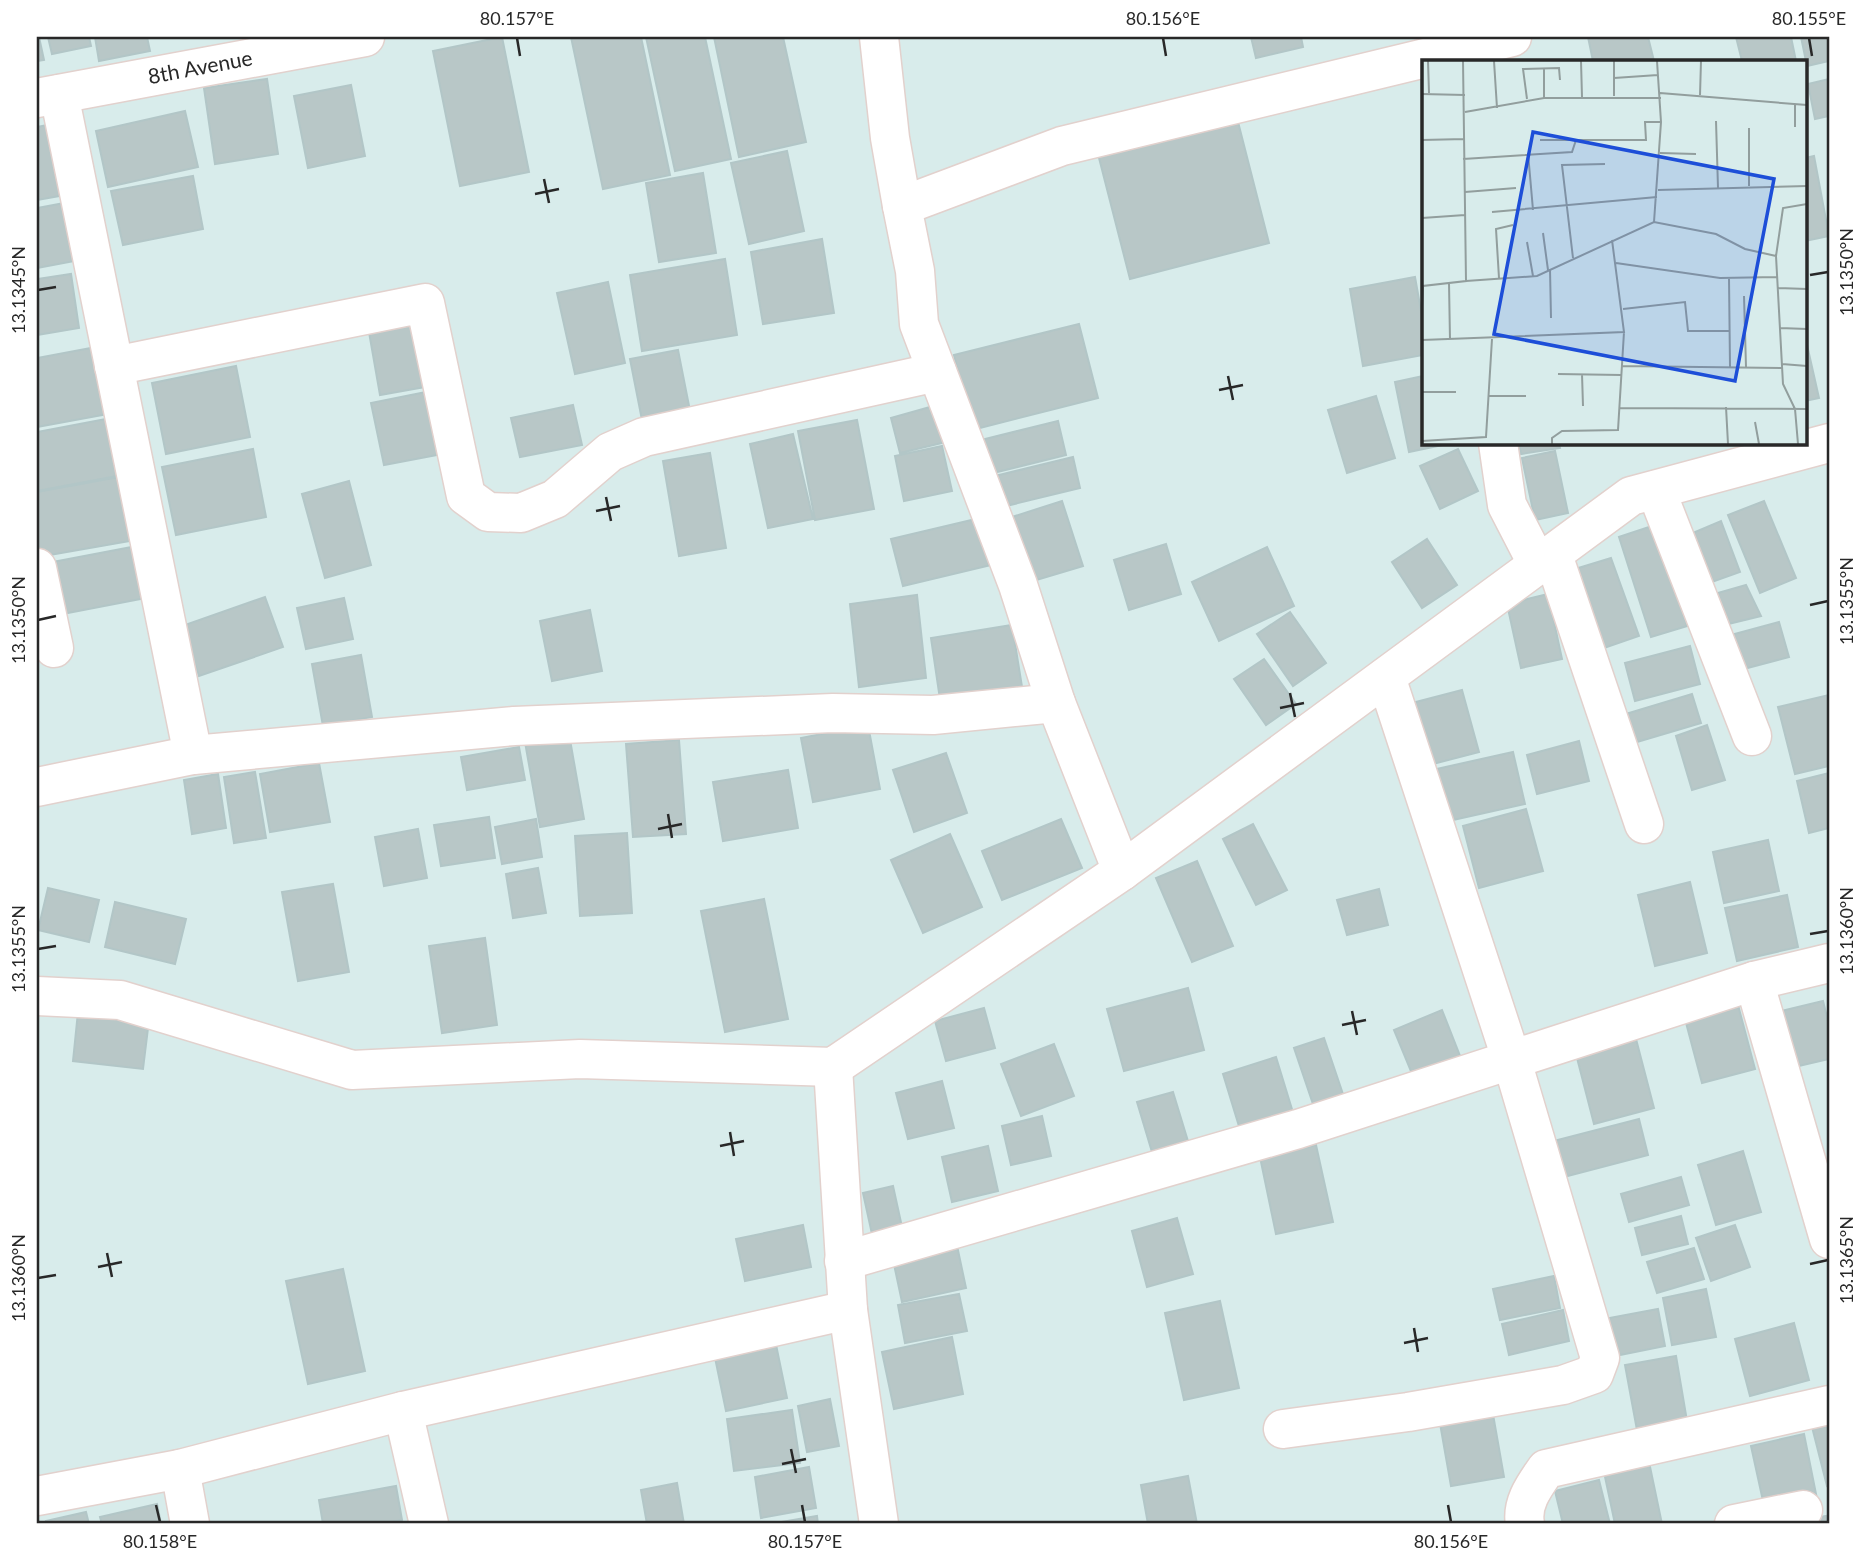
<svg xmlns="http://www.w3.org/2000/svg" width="1866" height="1561" font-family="Lato,sans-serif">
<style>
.building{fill:#b8c7c7;stroke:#b2c6c7;stroke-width:2}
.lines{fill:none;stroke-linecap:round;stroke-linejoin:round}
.minor-casing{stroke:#e2d1cd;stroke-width:41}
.minor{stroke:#fff;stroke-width:38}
.ticks{fill:none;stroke:#282828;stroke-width:2.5}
.labels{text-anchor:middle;stroke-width:6;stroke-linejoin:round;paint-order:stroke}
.street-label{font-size:21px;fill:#282828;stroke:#fff}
.inset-road{fill:none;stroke:#929e9d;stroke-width:2}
.view{fill:#1d4ed8;fill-opacity:0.15;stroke:#1d4ed8;stroke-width:3.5}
.inset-edge{fill:none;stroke:#282828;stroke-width:3.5}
.neatline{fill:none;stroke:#282828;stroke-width:2.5}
.ticks-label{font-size:18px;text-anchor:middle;fill:#282828}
</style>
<rect width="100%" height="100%" fill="#d8eceb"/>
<path class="building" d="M37,37H39L44,60L37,61Z
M48,37H89L91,46L52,54Z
M95,37H147L150,51L99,61Z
M502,37L529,172L460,186L433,51Z
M571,37H641L670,175L603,189Z
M646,37H705L731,159L675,171Z
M714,37H783L806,142L739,157Z
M1251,37H1301L1303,47L1256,58Z
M1588,37H1648L1654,61H1593Z
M1736,37H1791L1796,61H1742Z
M1801,37H1829V61L1807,66Z
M267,79L278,154L215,164L204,88Z
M1829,79V116L1815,119L1808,84Z
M351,85L365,156L308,168L294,96Z
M185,111L198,167L108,187L96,131Z
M1237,118L1269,243L1130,279L1098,154Z
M57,123L71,194L37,200V127Z
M787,151L804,231L749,244L731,163Z
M1814,156L1829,236L1805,241V158Z
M703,173L716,253L659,262L646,183Z
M193,176L203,229L123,245L111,191Z
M75,201L85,259L37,268V208Z
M822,239L834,313L763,324L751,252Z
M725,259L737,335L642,351L630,275Z
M71,274L79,328L37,335V279Z
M1415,277L1423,322V355L1363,366L1350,289Z
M608,282L625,363L575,374L557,293Z
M420,323L431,386L380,395L369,332Z
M1079,324L1098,398L972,430L954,355Z
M1805,336L1819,398L1805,401Z
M107,345L119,412L37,427V358Z
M678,350L692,421L644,430L630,359Z
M236,366L250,437L166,454L152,383Z
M1423,376V443H1452L1409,452L1395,382Z
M441,389L453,452L384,465L371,403Z
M1376,396L1395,458L1347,473L1328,410Z
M573,405L582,445L520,457L511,418Z
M937,405L946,442L900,453L891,418Z
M122,416L133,473L37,491V432Z
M857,420L874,509L815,520L798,431Z
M1058,421L1066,455L985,475L977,441Z
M793,434L813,519L768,528L750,444Z
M1519,443H1559L1560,448L1521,454Z
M942,446L952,491L904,501L895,456Z
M253,449L266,517L176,535L162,467Z
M1458,449L1478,491L1440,509L1420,466Z
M1555,451L1568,513L1535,520L1522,458Z
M710,453L726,548L679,556L663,461Z
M1073,457L1080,488L1002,507L995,476Z
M119,477L130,541L38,557L37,492Z
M349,481L371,565L325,578L302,494Z
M1062,501L1083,566L1033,581L1012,517Z
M1764,501L1796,578L1760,593L1728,515Z
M980,518L991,565L903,586L891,539Z
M1721,521L1740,572L1709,583L1688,535Z
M1655,525L1687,626L1651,637L1619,537Z
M1427,539L1457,585L1422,608L1392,562Z
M1166,544L1181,594L1129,610L1114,560Z
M137,546L146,598L52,616L42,564Z
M1267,547L1294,606L1219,641L1192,582Z
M1611,558L1639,636L1604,648L1572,570Z
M1746,585L1761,616L1724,625L1707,596Z
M1548,594L1562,659L1521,668L1507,604Z
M917,595L926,678L859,687L850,604Z
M265,597L283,647L199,676L182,626Z
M344,598L353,639L306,649L297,608Z
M590,610L602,671L552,681L540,621Z
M1290,612L1326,663L1293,686L1257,634Z
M1779,622L1789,657L1740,670L1731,635Z
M1012,625L1023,693L941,706L931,638Z
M1690,646L1700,684L1635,701L1625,663Z
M361,655L372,717L323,726L312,664Z
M1264,659L1296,704L1266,725L1234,679Z
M1462,690L1479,752L1429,765L1412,703Z
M1692,694L1701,723L1637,742L1626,714Z
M1829,695V766L1795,774L1778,707Z
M868,725L880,789L813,802L801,738Z
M1707,725L1725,780L1692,790L1676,736Z
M569,734L584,819L540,827L525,742Z
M679,740L686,834L633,837L626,744Z
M1579,741L1589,781L1537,794L1527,755Z
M519,747L525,780L467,790L461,757Z
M1513,752L1525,804L1444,822L1432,770Z
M946,753L967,813L914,832L893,770Z
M319,763L330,822L270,832L260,774Z
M788,770L798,828L723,841L713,782Z
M255,772L266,838L234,843L224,777Z
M1829,773V828L1809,833L1797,781Z
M218,774L226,828L192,834L184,780Z
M1526,809L1543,871L1479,888L1463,826Z
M489,817L495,858L441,866L434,825Z
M536,819L542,857L502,864L495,827Z
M1061,819L1082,868L1002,900L982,851Z
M1253,824L1287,890L1256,905L1223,839Z
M418,829L427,878L384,886L375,837Z
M627,833L632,913L580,916L575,836Z
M950,834L982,907L923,933L891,860Z
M1768,840L1779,891L1724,903L1713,852Z
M1197,861L1233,946L1192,962L1156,878Z
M538,868L546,913L513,918L506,874Z
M1690,882L1707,953L1655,966L1638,895Z
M333,884L349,972L298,981L282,892Z
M48,888L99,900L89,942L38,930Z
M1379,889L1388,925L1347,935L1337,900Z
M1787,895L1798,947L1737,961L1725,908Z
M764,899L788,1019L725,1032L701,911Z
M115,902L186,919L175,964L105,947Z
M485,938L497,1025L442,1033L429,946Z
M1188,988L1204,1050L1124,1071L1107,1009Z
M1823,1001L1829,1025V1059L1790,1068L1777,1012Z
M1738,1005L1755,1069L1702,1083L1685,1019Z
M984,1008L995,1048L946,1061L935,1021Z
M1442,1010L1462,1061L1415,1081L1394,1030Z
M78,1012L149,1020L143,1069L73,1061Z
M1324,1038L1344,1097L1314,1107L1294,1048Z
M1636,1039L1654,1108L1594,1124L1576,1054Z
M1054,1044L1074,1096L1021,1116L1001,1064Z
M1276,1057L1295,1119L1242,1136L1223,1074Z
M942,1081L954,1128L908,1139L896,1093Z
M1173,1092L1191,1151L1155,1162L1137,1102Z
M1042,1116L1051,1156L1011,1165L1002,1126Z
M1639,1119L1648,1155L1560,1178L1550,1142Z
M1316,1145L1333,1222L1276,1234L1260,1157Z
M988,1146L998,1191L952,1202L942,1157Z
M1743,1151L1761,1212L1716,1225L1698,1165Z
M1681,1177L1689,1205L1629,1222L1621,1194Z
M893,1186L902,1227L872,1234L863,1193Z
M1681,1216L1688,1244L1642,1255L1635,1228Z
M1177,1218L1193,1274L1147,1287L1132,1231Z
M803,1225L811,1267L745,1281L736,1239Z
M1735,1225L1750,1267L1711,1281L1696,1238Z
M956,1241L966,1288L902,1302L892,1255Z
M1694,1248L1704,1279L1657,1293L1647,1262Z
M343,1269L365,1371L308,1384L286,1281Z
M1554,1276L1560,1308L1500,1320L1493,1289Z
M1706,1289L1716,1337L1672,1345L1663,1298Z
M959,1294L967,1331L905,1343L898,1305Z
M1220,1301L1239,1388L1184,1400L1165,1313Z
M1658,1309L1665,1346L1610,1357L1604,1319Z
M1563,1310L1569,1341L1509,1355L1502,1324Z
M1794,1323L1809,1380L1750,1396L1735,1339Z
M774,1335L787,1398L726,1411L713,1348Z
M952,1337L963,1394L894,1409L882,1352Z
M1676,1356L1687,1421L1637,1430L1625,1365Z
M830,1399L839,1446L807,1452L798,1406Z
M1491,1403L1504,1477L1451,1486L1438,1412Z
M792,1410L800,1463L734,1471L727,1419Z
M1829,1414V1485L1827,1486L1810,1419Z
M1804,1434L1817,1499L1765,1510L1751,1446Z
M1649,1462L1662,1524H1615L1604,1472Z
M809,1467L816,1508L761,1518L755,1477Z
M1188,1476L1197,1524H1148L1141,1485Z
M1599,1480L1610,1524H1563L1555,1491Z
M677,1483L684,1524H647L641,1490Z
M396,1486L402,1520L378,1524H323L319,1500Z
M157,1504L161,1524H102L100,1517Z
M86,1512L89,1524H47L46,1521Z
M817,1516L818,1524H775V1523Z
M1826,1516L1827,1524H1784Z"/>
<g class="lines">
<defs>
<g id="minor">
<path d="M879,37L890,138L902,206"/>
<path d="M59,94L193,755"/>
<path id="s1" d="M37,98L365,37"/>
<path d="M114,366L425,303L466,496L488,512L521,513L555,499L610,452L644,437L937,372"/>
<path d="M1498,443L1507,505L1538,565"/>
<path d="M1656,490L1752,736"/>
<path d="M1553,555L1644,824"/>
<path d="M37,568L54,648"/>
<path d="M37,787L193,755L514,726L833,713L933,715L1056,703"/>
<path d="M1122,871L1056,703L1018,585L919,324L915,271L902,206L1062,146L1512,37"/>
<path d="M1754,981L1829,1239"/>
<path d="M37,996L120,1000L352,1070L580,1059L833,1067L1122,871L1631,496L1829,443"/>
<path d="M833,1067L848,1310L879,1524"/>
<path d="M844,1261L1298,1129L1754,981L1829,963"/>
<path d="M403,1411L429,1524"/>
<path d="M1283,1429L1408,1412L1563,1385L1594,1374L1600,1358L1512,1061L1386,677"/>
<path d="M180,1469L190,1524"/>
<path d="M37,1496L180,1469L403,1411L848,1310"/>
<path d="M1525,1524C1521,1503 1535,1485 1546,1469L1829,1405"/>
<path d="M1734,1524L1803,1510"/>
</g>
</defs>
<use href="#minor" class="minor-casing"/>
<use href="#minor" class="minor"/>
</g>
<path class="ticks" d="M517,38L520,56M1163,38L1166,56M1809,38L1812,56M544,179L549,203M535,194L559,189M1810,275L1828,272M38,290L56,287M1228,376L1233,400M1219,390L1243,385M606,497L611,521M596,511L620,506M1810,605L1828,601M38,620L56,616M1290,693L1295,717M1280,708L1304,703M668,814L672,838M658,829L682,824M1810,934L1828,931M38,949L56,946M1352,1011L1357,1035M1342,1025L1366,1020M730,1132L734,1156M720,1146L744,1141M107,1253L112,1277M1810,1264L1828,1260M98,1267L122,1262M38,1278L56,1275M1414,1328L1418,1352M1404,1343L1428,1338M791,1449L796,1473M782,1464L806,1459M156,1505L160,1522M802,1505L805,1522M1448,1505L1451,1522"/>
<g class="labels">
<g class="street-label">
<text dy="7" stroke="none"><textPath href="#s1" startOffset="166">8th Avenue</textPath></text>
</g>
</g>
<g transform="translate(1422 60)">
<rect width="385" height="385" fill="#d8eceb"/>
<path class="inset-road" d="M6,1L7,33M72,1L75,48M159,1L160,37M122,8V38M192,18L236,15M238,33L385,45M0,34L43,35M278,35L279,1M192,36V1M105,39L101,9L137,8L138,20M373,44V67M43,52L122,38H239M294,61L296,128M0,80L43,79M118,80H224L223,62H239M106,93L111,150M238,93L274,94M41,99L150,92L154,80M327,126V68M236,130L385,126M43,132L94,128M70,152L235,137M0,158L43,155M232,162L239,62L235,1M121,173L126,210M105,182L111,216M151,198L140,105L183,104M0,201V226M194,203L298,218L355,217M128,209L129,258M77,218L74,169L91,165M307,218L308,307M44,221L115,216L232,162L294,174L323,189L354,196M27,223L28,280M356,228L385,229M322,236L324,307M0,246L1,226L44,221L41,1M201,249L263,242L266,271H307M358,268L385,269M0,280L202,272L190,180M360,304L385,306M0,305V383M199,306L360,308M136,314L199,315M160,314L161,346M1,332H34M66,336H104M304,347L306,384M197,348L385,349M333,362L337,384M0,381L64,377L70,279M130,384V378L140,371L196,370L202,272M376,384L373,349L361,324L354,196L361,148L385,144"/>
<path class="view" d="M111,72L352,119L313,321L72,274Z"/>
<rect width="385" height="385" class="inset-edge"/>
</g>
<rect width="1866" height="1561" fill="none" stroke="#ffffff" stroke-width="77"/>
<rect x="38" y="38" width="1790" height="1484" class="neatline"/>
<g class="ticks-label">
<text x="517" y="25">80.157°E</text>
<text x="1163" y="25">80.156°E</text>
<text x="1809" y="25">80.155°E</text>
<text transform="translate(1847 272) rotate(-90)" y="6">13.1350°N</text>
<text transform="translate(19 290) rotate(-90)" y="6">13.1345°N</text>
<text transform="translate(1847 601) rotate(-90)" y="6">13.1355°N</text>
<text transform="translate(19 620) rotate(-90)" y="6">13.1350°N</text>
<text transform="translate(1847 931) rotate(-90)" y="6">13.1360°N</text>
<text transform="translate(19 949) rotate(-90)" y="6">13.1355°N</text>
<text transform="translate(1847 1260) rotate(-90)" y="6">13.1365°N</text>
<text transform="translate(19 1278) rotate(-90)" y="6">13.1360°N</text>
<text x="160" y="1548">80.158°E</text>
<text x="805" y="1548">80.157°E</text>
<text x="1451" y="1548">80.156°E</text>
</g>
</svg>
